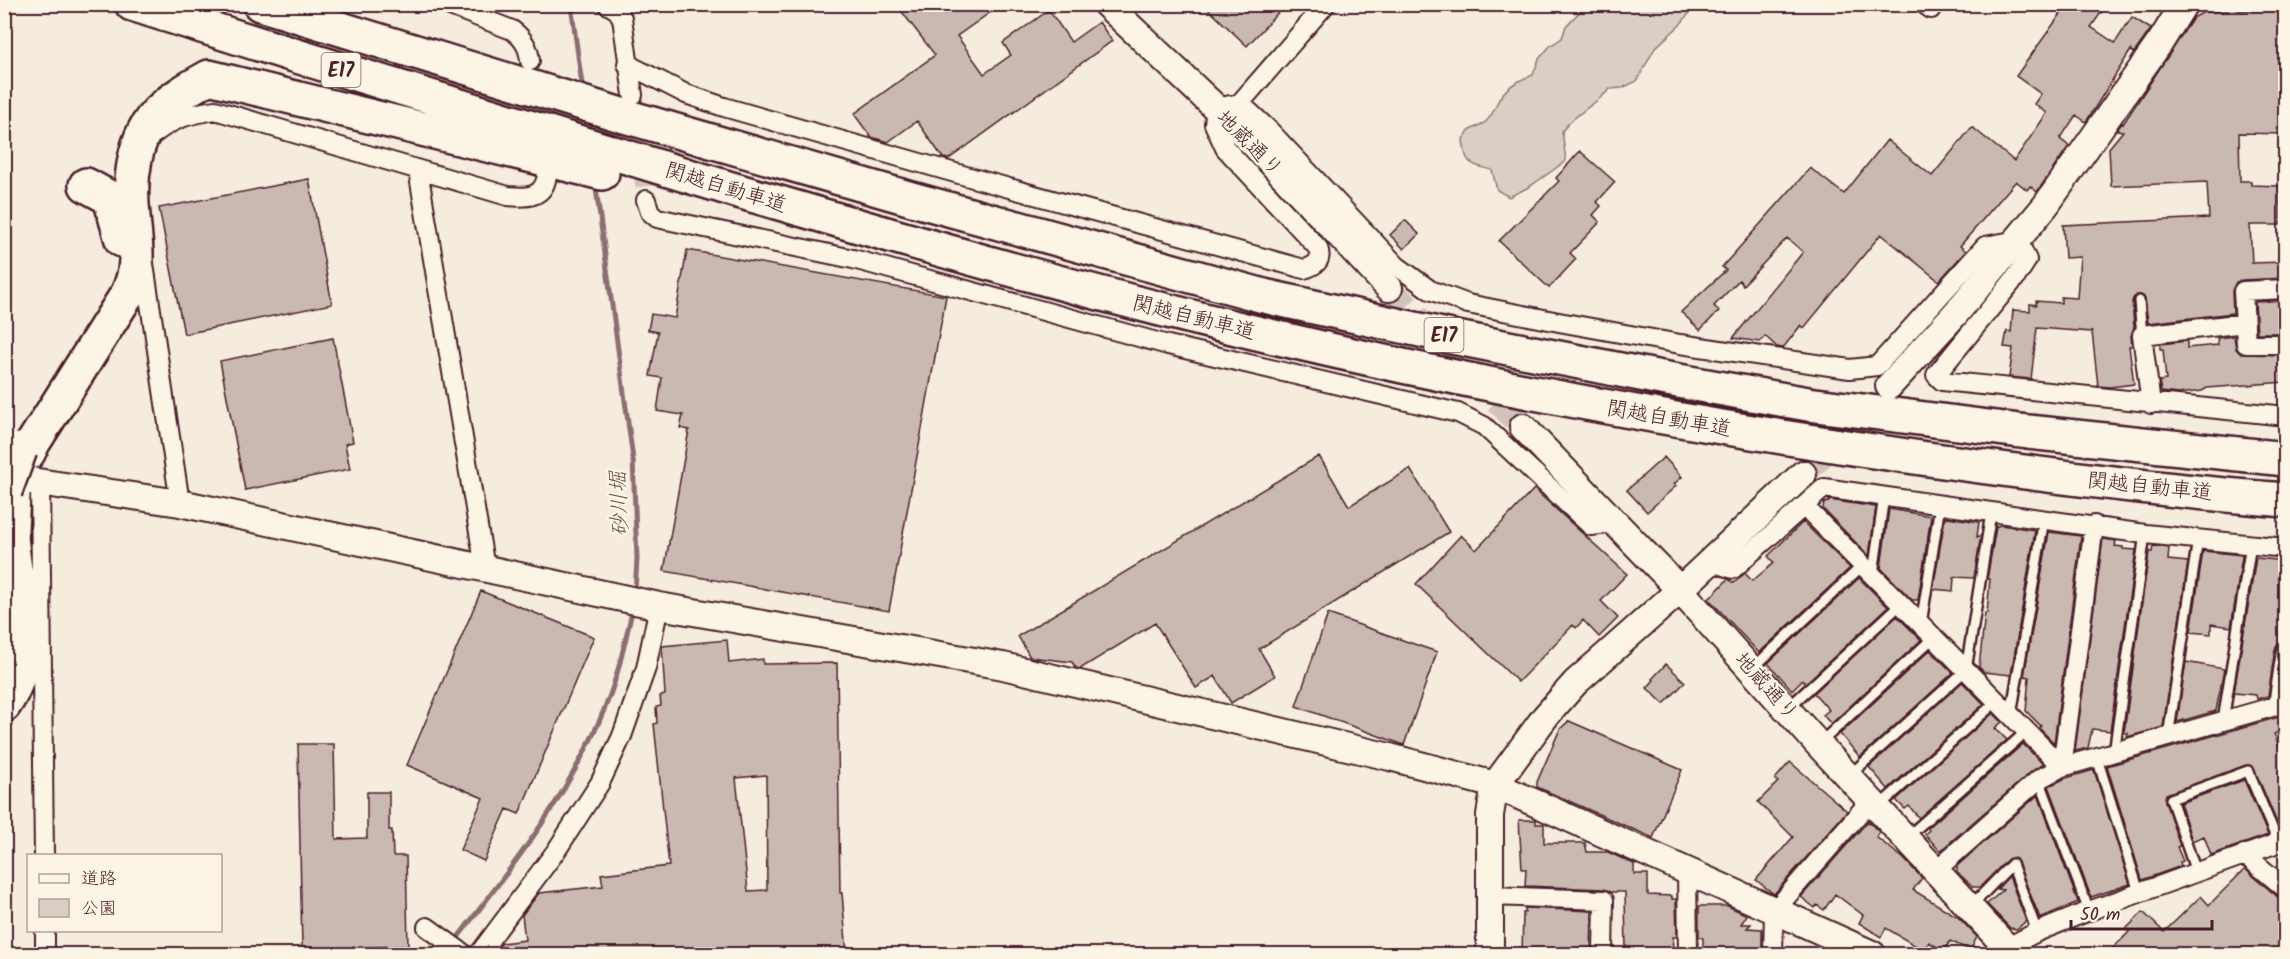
<svg xmlns="http://www.w3.org/2000/svg" width="2290" height="959" font-family="Kalam,'Klee One',sans-serif">
<style>
.green{fill:#dbcec4;stroke:#927678;stroke-width:1.5}
.lines{fill:none;stroke-linecap:round;stroke-linejoin:round}
.stream{stroke:#8c6e70;stroke-width:5}
.building{fill:#cab9b1;stroke:#4a1f2b;stroke-width:1.5;fill-rule:evenodd}
.street-tunnel{stroke:#d3c3ba;stroke-width:18;stroke-dasharray:18 9;stroke-linecap:butt}
.secondary-tunnel{stroke:#d3c3ba;stroke-width:26;stroke-dasharray:26 13;stroke-linecap:butt}
.lane-casing{stroke:#4a1f2b;stroke-width:14}
.street-casing{stroke:#4a1f2b;stroke-width:22}
.secondary-casing{stroke:#4a1f2b;stroke-width:30}
.highway-casing{stroke:#4a1f2b;stroke-width:38}
.lane{stroke:#fcf5e5;stroke-width:9}
.street{stroke:#fcf5e5;stroke-width:18}
.secondary{stroke:#fcf5e5;stroke-width:26}
.highway{stroke:#fcf5e5;stroke-width:33}
.highway-bridge-casing{stroke:#4a1f2b;stroke-width:38;stroke-linecap:butt}
.highway-bridge{stroke:#fcf5e5;stroke-width:33}
.labels{text-anchor:middle;stroke-width:5;stroke-linejoin:round;paint-order:stroke}
.shield{fill:#fcf5e5;stroke:#7f5f63;stroke-width:1.5}
.shield-label{font-size:20px;font-weight:bold;fill:#4a1f2b}
.street-label{font-size:21px;fill:#4a1f2b;stroke:#fcf5e5}
.water-label{font-size:22px;font-style:italic;fill:#704d53;stroke:#fcf5e5}
</style>
<rect width="100%" height="100%" fill="#f5ecde"/>
<filter id="ink" filterUnits="userSpaceOnUse"><feTurbulence type="fractalNoise" baseFrequency=".0167" numOctaves="2"/><feDisplacementMap in="SourceGraphic" scale="12" xChannelSelector="R" yChannelSelector="G"/><feConvolveMatrix kernelMatrix="1 2 1 2 8 2 1 2 1" color-interpolation-filters="sRGB"/></filter>
<g filter="url(#ink)">
<path class="green" d="M1587,4L1696,5L1679,26L1655,48L1637,81L1622,88L1610,89C1595,105 1575,113 1562,131L1566,161L1529,187L1509,197L1497,190L1492,170C1469,164 1465,164 1463,139C1474,124 1472,131 1484,123C1492,118 1495,107 1499,99C1507,86 1519,80 1533,75L1539,59L1550,46L1562,38L1566,26Z"/>
<g class="lines">
<path class="stream" d="M571,4L583,92
M595,181L633,459L637,559L635,592
M445,954C505,876 569,798 606,705C619,674 625,640 633,608"/>
</g>
<path class="building" d="M896,4H1002L957,36L984,74L1011,55L1003,43L1049,10L1071,42L1099,22L1112,41L949,159L943,158L917,121L888,142L871,137L854,114L935,55Z
M1203,4H1286L1247,46Z
M2068,4H2107L2091,27L2115,43L2132,17L2151,29L2134,53L2131,50L2086,122L2076,115L2060,139L2069,146L2037,192L2030,186L2027,190L2016,181L1960,246L1966,251L1939,281L1881,234L1804,328L1801,325L1783,348L1777,347L1765,336L1760,342L1733,338L1803,252L1787,238L1743,285L1739,280L1714,306L1719,311L1700,330L1681,312L1726,270L1722,267L1810,168L1844,194L1887,140L1932,176L1972,127L2014,161L2047,113L2034,104L2041,94L2016,76Z
M2286,8V134L2239,133L2240,181H2251V185L2280,186V225H2250L2252,263L2286,262V278L2242,280L2236,282L2232,291L2233,313L2148,323L2145,298L2141,295H2136L2132,301L2134,327L2131,336L2132,346H2129L2134,384L2110,387L2098,386L2092,332L2037,328L2031,379L2009,377L2013,348L2004,347L2007,331L2011,332L2013,310L2030,311V304L2036,305V301L2061,303V297L2077,298L2080,257L2065,258L2063,225L2209,218L2207,182L2111,186L2109,148L2123,131L2117,130L2122,123L2123,124L2193,18L2204,12Z
M1580,151L1615,182L1597,202L1601,206L1593,215L1600,222L1570,253L1576,259L1549,288L1499,241L1559,181L1556,178Z
M309,179L332,304L184,334L159,208Z
M1405,220L1419,234L1404,249L1390,235Z
M687,250L946,296L889,611L664,571L689,430L680,428L683,415L657,411L662,378L650,376L658,332L648,330L651,314L675,318Z
M2286,300V333H2257L2255,302Z
M2234,336L2236,349L2241,354L2284,355L2285,382L2207,388L2202,391L2178,394L2161,392L2159,381L2166,380L2163,349H2160V344L2187,341V348L2218,345L2217,338Z
M333,338L353,442L345,444L350,469L245,490L220,361Z
M1319,456L1349,506L1410,469L1449,532L1259,649L1275,676L1231,703L1215,676L1196,688L1155,623L1080,669L1076,668L1072,662L1030,657L1018,636Z
M1664,457L1682,477L1674,484L1676,486L1647,512L1627,490Z
M1534,489L1627,574L1601,601L1618,618L1599,637L1583,620L1576,628L1573,625L1518,682L1416,584L1461,535L1476,550Z
M1829,500L1876,507L1869,556L1823,509L1824,503L1829,502Z
M1889,509L1931,516L1918,600H1912L1881,568Z
M1948,517L1979,522L1977,537L1981,535L1974,578L1954,577L1953,591L1933,589L1945,518Z
M1803,522L1850,568L1759,653L1709,599L1728,579L1734,583L1745,573L1752,581L1774,563L1768,556Z
M2000,525L2035,530L2011,675L1984,672L1979,667L1985,613H1987L1990,579H1987L1996,527Z
M2049,532L2081,536L2054,743L2039,728L2041,726L2026,711L2029,677L2024,676Z
M2103,539L2116,541L2115,546L2123,547V549L2136,550L2110,731L2092,729L2088,748L2075,751Z
M2153,546L2169,548L2168,560L2188,562L2163,727L2127,737L2128,733H2124L2149,552H2152Z
M2203,551L2242,555V557L2231,627L2211,624V634L2191,632Z
M2256,558L2286,561V627L2283,626L2281,640L2275,649L2268,696L2257,699L2256,695L2234,693Z
M1859,578L1888,607L1806,683L1802,680L1792,690L1768,663Z
M481,591L594,637L519,814L507,809L484,861L460,850L483,798L407,765Z
M1328,614L1437,652L1404,745L1296,706Z
M1897,616L1921,640L1831,724L1823,715L1829,710L1814,693Z
M727,640L729,663L763,659V664L837,663L840,893H842L847,954H493L502,943L525,940L522,915L539,893L603,886L601,874L669,866L654,724L657,723L656,707L661,706L660,696L665,695L662,646ZM766,775L767,890L748,891L736,778Z
M1930,650L1953,673L1860,757L1840,734Z
M2186,662L2224,669L2216,711L2177,722Z
M1666,664L1685,682L1664,704L1647,688L1654,680L1652,679Z
M1962,682L1984,704L1888,789L1869,767Z
M1993,713L2002,722L1995,728L2007,740L1919,818L1909,806L1905,809L1896,800Z
M2286,715V729L2274,734L2286,762V829L2280,830L2254,768L2246,765L2166,794L2165,801L2180,846L2177,847L2183,861L2180,862L2181,866L2142,880L2107,766Z
M1569,721L1682,770L1653,838L1537,787V782L1560,729Z
M298,744H334L336,839L367,838V792H389V830H392L393,856H406L408,946L302,949Z
M2023,744L2043,764L2032,771L1940,851L1925,834L1929,830L1928,828Z
M1790,762L1847,811L1774,894L1756,880L1793,837L1758,802L1778,782L1775,779Z
M2094,770L2130,884L2091,897L2049,786L2066,778Z
M2244,780L2268,835L2211,855L2204,836L2192,841L2180,803Z
M2038,795L2078,902L2040,918L2016,859H2008L1980,887H1973L1957,872V866Z
M1519,820H1536V824H1544V843H1585L1587,852H1608L1634,864V874H1648V895L1672,896V899H1676L1677,937H1673L1672,954H1626L1625,892H1611L1604,889L1525,886L1526,869H1522Z
M1868,821L1879,832L1876,837L1903,858L1922,878L1913,890L1958,917L1977,937L1972,947L1967,949L1950,941L1944,951L1929,942L1924,951L1886,928L1881,937L1859,923L1863,915L1835,894L1824,910L1817,905L1815,908L1801,897Z
M2245,869L2279,898L2286,900V954H2107L2129,932L2126,929L2143,912L2164,932L2201,896L2209,905Z
M2009,876L2026,921L2017,929L2010,928L1987,904L2003,890L1997,889Z
M1699,906H1728L1747,915L1741,924H1751L1747,928L1762,929V948H1759V954H1703V938L1699,937Z
M1525,908L1592,911L1591,954H1522L1523,913H1525Z"/>
<g class="lines">
<path class="street-tunnel" d="M635,115L646,200"/>
<path class="secondary-tunnel" d="M1389,288L1523,427
M1803,474L1874,402"/>
<defs>
<path id="lane" d="M2139,301L2142,335
M1873,574L1884,496
M1921,624L1940,505
M1753,668L1863,565
M1788,708L1901,604
M2011,715L2044,519
M2223,721L2251,544
M2168,737L2198,539
M1819,744L1934,637
M2114,753L2145,534
M2097,758L2139,892
M1850,775L1966,670L1991,513
M2039,779L2089,911
M1878,807L1997,701
M1907,837L2027,731
M2196,872L2171,799L2248,771L2278,842
M1972,905L2012,864L2037,932"/>
<path id="street" d="M445,4L512,30C523,38 529,47 530,61
M607,4L617,10L622,18L633,95
M1924,4L1931,9L1934,4
M627,64L686,94L724,107L980,180L1304,269C1315,266 1323,261 1318,248L1225,148L1214,124L1216,108L1240,103L1326,4
M1240,103L1269,130L1397,266L1430,290L1468,304L1559,322L1680,344L1850,369L1877,366L1985,246L2018,240L2027,260L2016,277L1936,375L1942,381L2286,416
M154,134C174,118 190,114 215,110L508,196C527,198 544,198 547,175
M418,170L485,568
M646,200L650,212L657,218L853,259L1168,345L1458,413L1484,426L1591,526L1616,523
M144,264L180,503
M2286,289L2243,291L2246,344H2286
M2151,404L2142,335L2245,323
M40,482L44,856
M1804,506L2062,767
M1711,562L1733,569L1824,488L2145,534L2286,548
M2278,705L2286,651
M2062,767L2094,525
M2244,854L2286,889
M1687,870L1688,954
M1936,870L2039,779L2062,767L2286,703
M1490,896L1604,900L1603,954
M427,927L464,954
M45,930V954
M2006,948L2037,932L2089,911L2286,840
M479,954L556,851L600,783L622,736L646,668L659,606
M1773,954L1774,911L1870,801"/>
<path id="secondary" d="M1106,4L1253,143L1389,288
M1889,386L1956,313L2046,205L2161,41L2184,4
M1523,427L1680,590L1818,744L2013,954
M4,477L180,503L659,606L1003,666L1390,757L1495,785L1872,954
M1490,954V815L1495,785L1545,717L1575,683L1680,590L1803,474"/>
<path id="highway" d="M132,4C330,67 528,128 728,188C902,239 1077,290 1253,332C1474,385 1696,426 1921,458C2042,475 2164,491 2286,500
M260,4L621,115L912,199L1264,296L1452,337L1656,377L1808,404L2028,432L2286,459
M86,185L110,198L122,240
M28,453L33,443L128,293C141,264 135,246 133,216C129,182 133,136 159,111C173,97 191,87 209,77L602,173
M4,705C40,654 14,590 11,534C11,520 13,506 13,492"/>
</defs>
<use href="#lane" class="lane-casing"/>
<use href="#street" class="street-casing"/>
<use href="#secondary" class="secondary-casing"/>
<use href="#highway" class="highway-casing"/>
<use href="#lane" class="lane"/>
<use href="#street" class="street"/>
<use href="#secondary" class="secondary"/>
<use href="#highway" class="highway"/>
<defs>
<path id="highway-bridge" d="M5,491L20,450"/>
</defs>
<use href="#highway-bridge" class="highway-bridge-casing"/>
<use href="#highway-bridge" class="highway-bridge"/>
</g>
</g>
<g class="labels">
<g class="shield">
<rect x="321.5" y="53" width="39" height="34" rx="4.5"/>
<rect x="1424.5" y="318" width="39" height="34" rx="4.5"/>
</g>
<g class="shield-label">
<text x="341" y="77">E17</text>
<text x="1444" y="342">E17</text>
</g>
<g class="street-label">
<text transform="translate(1250 143) rotate(45)" y="7">地蔵通り</text>
<text transform="translate(726 187) rotate(17)" y="7">関越自動車道</text>
<text transform="translate(1194 317) rotate(14)" y="7">関越自動車道</text>
<text transform="translate(1669 418) rotate(10)" y="7">関越自動車道</text>
<text transform="translate(2150 486) rotate(6)" y="7">関越自動車道</text>
<text transform="translate(1767 686) rotate(48)" y="7">地蔵通り</text>
</g>
<g class="water-label">
<text transform="translate(618 504) rotate(-92)" y="8">砂川堀</text>
</g>
</g>
<rect width="2290" height="959" fill="none" stroke="#fcf5e5" stroke-width="24"/>
<rect x="12" y="12" width="2266" height="935" fill="none" stroke="#4a1f2b" stroke-width="2" filter="url(#ink)"/>
<rect x="27" y="854" width="195" height="78" fill="#fcf5e5" stroke="#b59f9b" stroke-width="1.5"/>
<rect x="39" y="874" width="30" height="9" fill="#fcf5e5" stroke="#b59f9b" stroke-width="1.5"/>
<text x="81" y="884" font-size="18" fill="#4a1f2b">道路</text>
<rect x="39" y="899" width="30" height="18" fill="#dbcec4" stroke="#b59f9b" stroke-width="1.5"/>
<text x="81" y="914" font-size="18" fill="#4a1f2b">公園</text>
<path d="M2071 920v9h141v-9" fill="none" stroke="#4a1f2b" stroke-width="3"/>
<text x="2080" y="920" font-size="18" fill="#4a1f2b" stroke="#fcf5e5" stroke-width="4.5" paint-order="stroke">50 m</text>
</svg>
